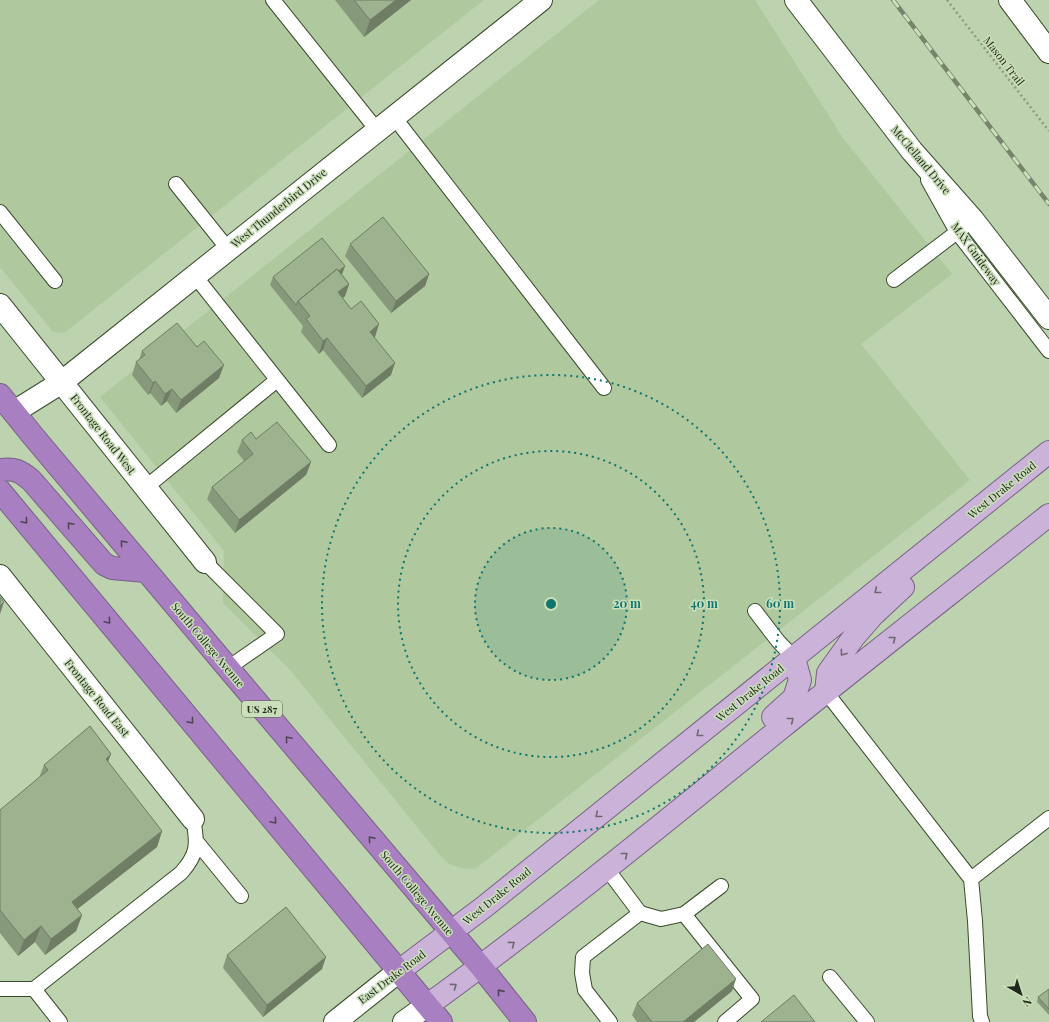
<svg xmlns="http://www.w3.org/2000/svg" width="1049" height="1022" font-family="'Playfair Display',serif">
<style>
.built{fill:#afc89e}
.lines{fill:none;stroke-linecap:round;stroke-linejoin:round}
.lane-casing{stroke:#3a4b2c;stroke-width:16}
.street-casing{stroke:#3a4b2c;stroke-width:24}
.secondary-casing{stroke:#3a4b2c;stroke-width:24}
.primary-casing{stroke:#796186;stroke-width:24}
.highway-casing{stroke:#796186;stroke-width:24}
.path{stroke:#8c9c7f;stroke-width:2.5;stroke-dasharray:2 3;stroke-linecap:butt}
.lane{stroke:#fff;stroke-width:14}
.street{stroke:#fff;stroke-width:22}
.secondary{stroke:#fff;stroke-width:22}
.primary{stroke:#cbb2d9;stroke-width:22}
.highway{stroke:#a87fc0;stroke-width:22}
.rail-casing{stroke:#75846a;stroke-width:4.5}
.rail{stroke:#cadfba;stroke-width:3;stroke-dasharray:9;stroke-linecap:butt}
.wall{fill:#87997b}
.shaded-wall{fill:#6e7d64}
.building{fill:#9db28f;stroke:#6e7d64}
.oneway{stroke:#504755}
.oneway2{stroke:#6d6770}
.ring{fill:none;stroke:#0f766e;stroke-width:2;stroke-dasharray:2 4}
.labels{text-anchor:middle;stroke-width:3;stroke-linejoin:round;paint-order:stroke}
.shield{fill:#cadfba;stroke:#54604b;stroke-width:1}
.shield-label{font-size:10px;font-weight:bold;fill:#21291b}
.street-label{font-size:11px;fill:#21291b;stroke:#cadfba}
.centre{fill:#0f766e;stroke:#cadfba;stroke-width:2}
.ring-label{font-size:12px;text-anchor:middle;font-weight:bold;fill:#0f766e;stroke:#cadfba;stroke-width:3;stroke-linejoin:round;paint-order:stroke}
</style>
<rect width="100%" height="100%" fill="#bdd2ae"/>
<path class="built" d="M0,0H484L64,333L53,332L0,267Z
M599,0H755L843,138L952,274L861,344L970,480L475,869L461,868L449,864L438,853L291,671L223,603L224,551L100,397Z"/>
<g class="lines">
<defs>
<path id="lane" d="M273,0L377,130
M394,117L604,388
M928,180L957,232L1049,351
M176,184L228,249
M0,212L55,281
M195,276L329,445
M894,280L965,226
M145,488L277,380
M205,562L277,634L228,668
M755,611L778,641L794,658
M826,692L971,879L975,921L980,1016L982,1022
M196,841L241,896
M607,869L640,913L661,919L684,914L721,886
M971,879L1049,818
M684,914L752,999L725,1022
M830,977L867,1022
M0,989H34L181,873C198,854 198,844 193,819
M34,989L60,1022
M610,1022L585,990L582,973L583,957L640,913"/>
<path id="street" d="M796,0L912,151L973,220L1049,318
M1010,0L1049,52
M0,305L205,562
M14,412L62,382L541,0
M0,576L193,819"/>
<path id="secondary" d="M335,1022L399,971
M404,1022L428,1005"/>
<path id="primary" d="M826,692L828,673L853,638L873,615L903,587
M773,717L794,698L800,680L794,658
M399,971L484,907L1049,452
M428,1005C549,917 665,822 781,728C870,656 960,586 1049,515"/>
<path id="highway" d="M0,395L33,436L228,668L481,967L525,1022
M0,470C15,468 20,471 31,480L104,564L112,568L146,571
M0,491L441,1022"/>
</defs>
<use href="#lane" class="lane-casing"/>
<use href="#street" class="street-casing"/>
<use href="#secondary" class="secondary-casing"/>
<use href="#primary" class="primary-casing"/>
<use href="#highway" class="highway-casing"/>
<path class="path" d="M947,0L1049,131"/>
<use href="#lane" class="lane"/>
<use href="#street" class="street"/>
<use href="#secondary" class="secondary"/>
<use href="#primary" class="primary"/>
<use href="#highway" class="highway"/>
<defs>
<path id="rail" d="M893,0L1049,204"/>
</defs>
<use href="#rail" class="rail-casing"/>
<use href="#rail" class="rail"/>
</g>
<path class="wall" d="M335,0H411L364,37Z
M350,244L429,274L425,286L391,313L345,256Z
M345,266L342,274L349,284L345,296L343,298L351,309L379,324L374,337L391,375L362,398L323,350L319,354L301,332L303,326L270,285L273,277Z
M142,351L219,378L176,413L167,401L161,406L150,393L148,395L132,375L136,362L139,360Z
M256,439L311,462L306,475L235,533L207,499L212,487L244,461L237,452L242,440Z
M108,762L162,831L157,847L77,909L82,915L76,931L45,955L35,942L18,956L0,933V810L39,778L44,765Z
M227,955L322,969L263,1017L223,968Z
M1049,989V1015L1037,1002L1038,997Z
M732,991L694,1022H637L632,1015L637,1003Z"/>
<path class="shaded-wall" d="M396,0H411L364,37L370,20Z
M345,266L342,274L299,303Z
M429,274L425,286L391,313L396,301Z
M349,284L345,296L334,305L338,292Z
M379,324L375,337L365,344L370,332Z
M327,338L323,350L319,354L323,341Z
M395,363L391,375L362,398L366,386Z
M224,365L219,378L176,413L181,400Z
M155,381L150,393L148,395L153,383Z
M172,389L167,401L161,406L165,394Z
M311,462L306,475L235,533L239,520Z
M4,602L0,614V606Z
M111,754L105,770L106,759Z
M162,831L157,847L66,918L72,902Z
M82,915L76,931L45,955L51,939Z
M41,926L35,942L18,956L24,940Z
M326,957L322,969L263,1017L267,1005Z
M736,979L732,991L694,1022H683Z"/>
<path class="building" d="M354,0H396L370,20Z
M383,217L429,274L396,301L350,244Z
M322,238L345,266L339,271L337,269L298,301L296,305L273,277Z
M337,269L349,284L338,292L351,309L361,301L379,324L370,332L395,363L366,386L327,338L323,341L306,319L310,316L298,301Z
M177,323L197,347L204,341L224,365L181,400L172,389L165,394L155,381L153,383L136,362L145,355L142,351Z
M277,422L311,462L239,520L212,487L253,454L242,440L251,432L256,439Z
M0,597L4,602L0,606Z
M90,726L111,754L106,759L162,831L72,902L82,915L51,939L41,926L24,940L0,910V810L48,770L44,765Z
M286,907L326,957L267,1005L227,955Z
M708,944L736,979L683,1022H652L637,1003Z
M1049,989V1009L1038,997Z
M794,995L815,1022H761Z"/>
<defs><path id="oneway-chevron" d="M-2-3.5L2.5 0L-2 3.5" fill="none" stroke-width="1.6" stroke-linecap="round" stroke-linejoin="round"/></defs>
<g class="oneway">
<use href="#oneway-chevron" transform="translate(25 521) rotate(50)"/>
<use href="#oneway-chevron" transform="translate(70 525) rotate(-131)"/>
<use href="#oneway-chevron" transform="translate(123 543) rotate(-130)"/>
<use href="#oneway-chevron" transform="translate(108 621) rotate(50)"/>
<use href="#oneway-chevron" transform="translate(191 721) rotate(50)"/>
<use href="#oneway-chevron" transform="translate(288 739) rotate(-130)"/>
<use href="#oneway-chevron" transform="translate(274 821) rotate(50)"/>
<use href="#oneway-chevron" transform="translate(371 839) rotate(-130)"/>
<use href="#oneway-chevron" transform="translate(500 992) rotate(-129)"/>
</g>
<g class="oneway2">
<use href="#oneway-chevron" transform="translate(877 591) rotate(141)"/>
<use href="#oneway-chevron" transform="translate(893 639) rotate(-38)"/>
<use href="#oneway-chevron" transform="translate(843 653) rotate(126)"/>
<use href="#oneway-chevron" transform="translate(791 720) rotate(-39)"/>
<use href="#oneway-chevron" transform="translate(699 734) rotate(141)"/>
<use href="#oneway-chevron" transform="translate(598 815) rotate(141)"/>
<use href="#oneway-chevron" transform="translate(625 855) rotate(-39)"/>
<use href="#oneway-chevron" transform="translate(512 944) rotate(-37)"/>
<use href="#oneway-chevron" transform="translate(454 986) rotate(-36)"/>
</g>
<circle cx="551" cy="604" r="76" fill="#0f766e" fill-opacity=".12"/>
<g class="ring">
<circle cx="551" cy="604" r="76"/>
<circle cx="551" cy="604" r="153"/>
<circle cx="551" cy="604" r="229"/>
</g>
<g class="labels">
<rect class="shield" x="242" y="701" width="40" height="16" rx="3"/>
<g class="shield-label">
<text x="262" y="713">US 287</text>
</g>
<g class="street-label">
<text transform="translate(1004 61) rotate(52)" y="4">Mason Trail</text>
<text transform="translate(921 160) rotate(50)" y="4">McClelland Drive</text>
<text transform="translate(279 208) rotate(-39)" y="4">West Thunderbird Drive</text>
<text transform="translate(976 254) rotate(54)" y="4">MAX Guideway</text>
<text transform="translate(103 434) rotate(52)" y="4">Frontage Road West</text>
<text transform="translate(1002 490) rotate(-39)" y="4">West Drake Road</text>
<text transform="translate(208 645) rotate(50)" y="4">South College Avenue</text>
<text transform="translate(750 693) rotate(-39)" y="4">West Drake Road</text>
<text transform="translate(97 698) rotate(51)" y="4">Frontage Road East</text>
<text transform="translate(417 893) rotate(50)" y="4">South College Avenue</text>
<text transform="translate(497 896) rotate(-39)" y="4">West Drake Road</text>
<text transform="translate(392 977) rotate(-37)" y="4">East Drake Road</text>
</g>
</g>
<circle cx="551" cy="604" r="6" class="centre"/>
<g class="ring-label">
<text x="627" y="608">20 m</text>
<text x="704" y="608">40 m</text>
<text x="780" y="608">60 m</text>
</g>
<g transform="translate(1021 994) rotate(141)" stroke="#cadfba" stroke-width="3" paint-order="stroke">
<path d="M0-3L7 15L0 10L-7 15Z" fill="#21291b"/>
<text y="-6" font-size="11" font-weight="bold" text-anchor="middle" fill="#21291b">N</text>
</g>
</svg>
